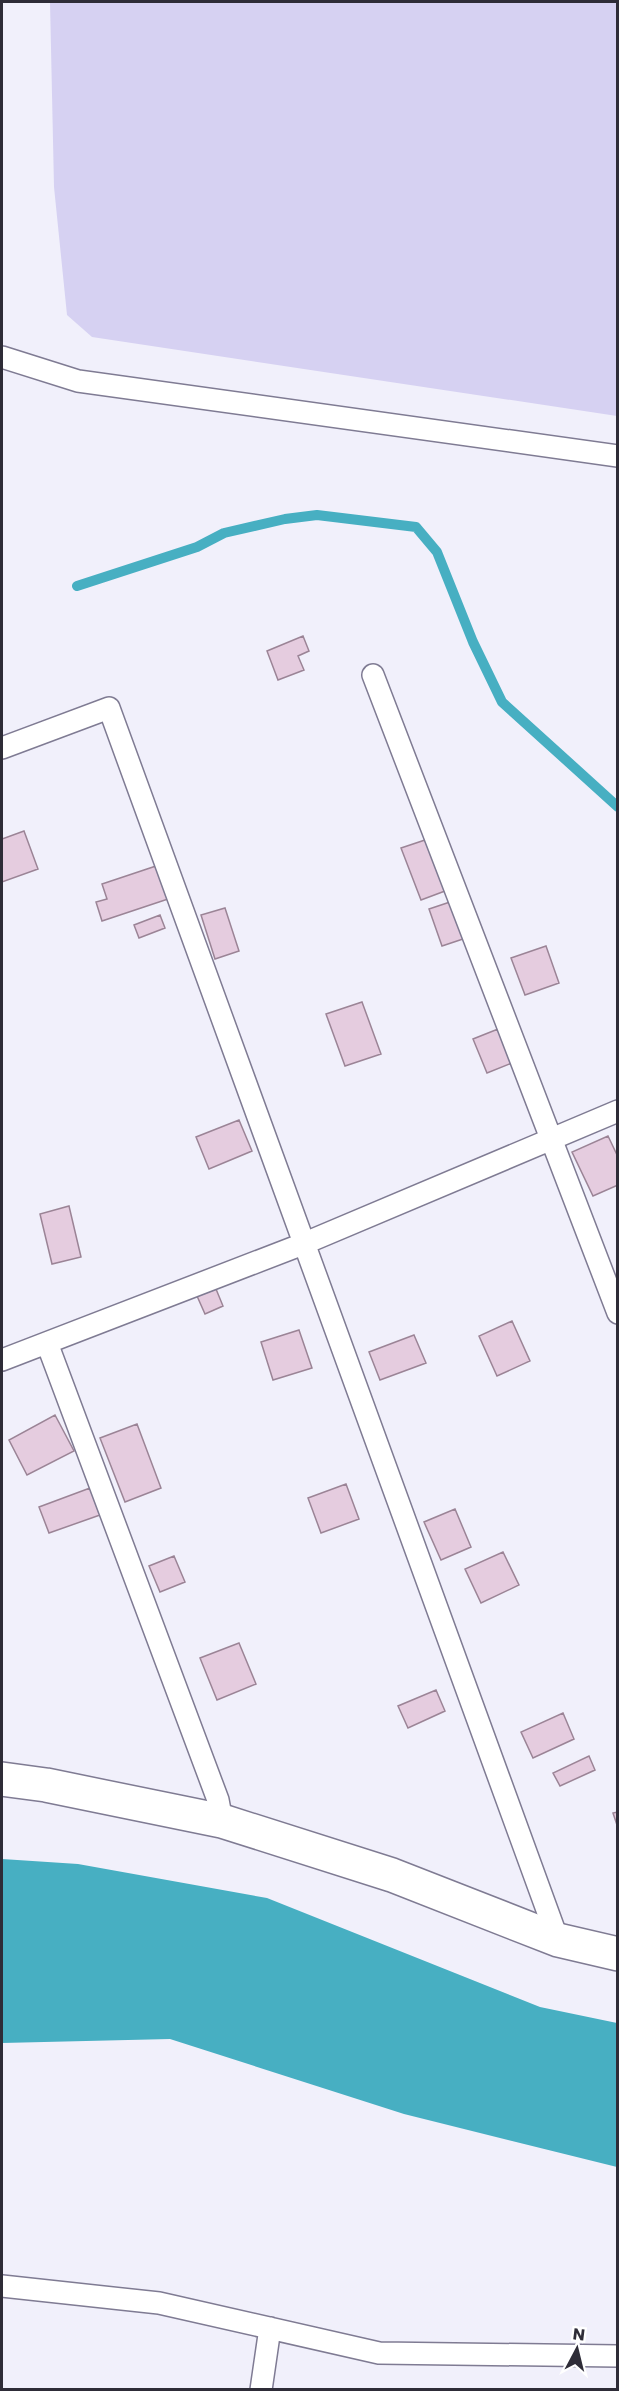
<svg xmlns="http://www.w3.org/2000/svg" width="619" height="2391" font-family="Poppins,sans-serif">
<style>
.green{fill:#d6d1f2}
.water{fill:#47afc2}
.lines{fill:none;stroke-linecap:round;stroke-linejoin:round}
.stream{stroke:#47afc2;stroke-width:10}
.building{fill:#e5ccdf;stroke:#9b8496;stroke-width:1.5}
.service-casing{stroke:#7f7b93;stroke-width:24}
.minor-casing{stroke:#7f7b93;stroke-width:36}
.service{stroke:#fff;stroke-width:21}
.minor{stroke:#fff;stroke-width:33}
</style>
<rect width="100%" height="100%" fill="#f1f0fb"/>
<path class="green" d="M50,2H617V416L92,337L67,315L54,187Z"/>
<path class="water" d="M2,1859L78,1864L267,1898L540,2007L617,2023V2167L404,2114L170,2039L2,2043Z"/>
<g class="lines">
<path class="stream" d="M77,586L197,547L224,533L285,519L317,515L416,527L437,552L473,642L502,702L618,807"/>
</g>
<path class="building" d="M303,636L309,651L298,656L304,670L278,680L267,651Z
M24,831L38,869L2,882V839Z
M425,840L445,891L421,900L401,848Z
M156,866L168,899L102,921L96,902L107,899L102,884Z
M450,902L463,939L442,946L429,909Z
M225,908L239,951L215,959L201,915Z
M160,915L165,928L139,938L134,925Z
M546,946L559,983L525,995L511,958Z
M362,1002L381,1054L345,1066L326,1014Z
M498,1029L512,1063L487,1073L473,1039Z
M239,1120L252,1151L209,1169L196,1137Z
M608,1136L618,1157V1185L593,1196L572,1152Z
M69,1206L81,1257L52,1264L40,1214Z
M216,1289L223,1306L205,1314L197,1296Z
M512,1321L530,1361L497,1376L479,1336Z
M299,1330L312,1368L273,1380L261,1342Z
M414,1335L426,1363L380,1380L369,1352Z
M55,1415L74,1451L27,1475L9,1440Z
M137,1424L161,1488L125,1502L100,1438Z
M346,1484L359,1519L321,1533L308,1498Z
M90,1488L100,1515L49,1533L39,1507Z
M455,1509L471,1547L441,1560L424,1522Z
M503,1552L519,1585L481,1603L465,1569Z
M174,1556L185,1582L160,1592L149,1566Z
M239,1643L256,1684L217,1700L200,1658Z
M436,1690L445,1711L408,1728L398,1706Z
M563,1713L574,1739L533,1758L521,1732Z
M589,1756L595,1770L560,1786L553,1773Z
M618,1812V1828L613,1813Z"/>
<g class="lines">
<defs>
<path id="service" d="M2,357L78,381L618,456
M373,675L618,1313
M2,748L109,708L558,1940
M47,1343L218,1800L222,1821
M2,1360L303,1244L618,1111
M2,2286L159,2303L379,2353L618,2356
M261,2390L270,2328"/>
<path id="minor" d="M2,1779L46,1785L222,1821L392,1875L558,1940L618,1954"/>
</defs>
<use href="#service" class="service-casing"/>
<use href="#minor" class="minor-casing"/>
<use href="#service" class="service"/>
<use href="#minor" class="minor"/>
</g>
<rect width="619" height="2391" fill="none" stroke="#2e2c37" stroke-width="6"/>
<g transform="translate(577 2349) rotate(7)" stroke="#ffffff" stroke-width="4.5" paint-order="stroke">
<path d="M0-4.5L10 22L0 15L-10 22Z" fill="#2e2c37"/>
<text y="-9" font-size="16" font-weight="bold" text-anchor="middle" fill="#2e2c37">N</text>
</g>
</svg>
